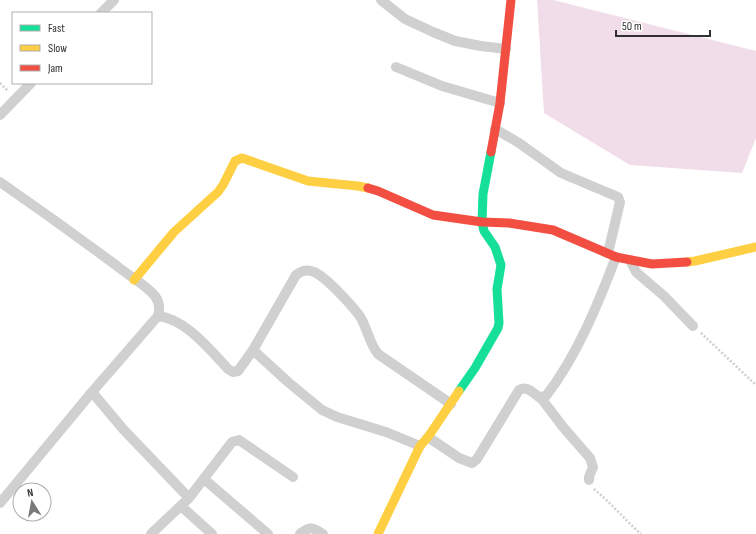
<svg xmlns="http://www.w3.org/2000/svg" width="756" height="534" font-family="'Sofia Sans Condensed',sans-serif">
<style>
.water{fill:#f1dde9}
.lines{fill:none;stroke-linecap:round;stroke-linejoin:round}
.path{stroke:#cecece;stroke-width:2.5;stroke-dasharray:2 2;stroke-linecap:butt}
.street{stroke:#d0d0d0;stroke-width:10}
.fast{stroke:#16e098;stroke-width:9}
.slow{stroke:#ffcf43;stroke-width:9}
.jam{stroke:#f24e42;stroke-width:9}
</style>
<rect width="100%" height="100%" fill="#fff"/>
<path class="water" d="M537,0H553L756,51V138L742,173L630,165L544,113Z"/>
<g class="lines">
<path class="path" d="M0,83L8,91
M701,333L756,385
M594,489C611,503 625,520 641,534"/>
<path class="street" d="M381,0L405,19L433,32L455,41L481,46L506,49
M101,13L114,0
M396,67L442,86L500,103
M0,115L31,83
M495,129L519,143L561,173L618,197L620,202L608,253
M0,182C39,209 78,237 117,266C129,276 145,284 155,296C160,303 160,309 158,316L92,392L0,503
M630,260L636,272L664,296L693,326
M158,316C186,319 210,350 228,369L233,372L238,371L253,350L296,275C301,271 307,269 314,272C325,276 357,310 362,320C368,332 370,344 378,354L451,404
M253,350L288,382L322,410L337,417L386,432L420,446
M92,392L123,429L189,498
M541,398L563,427L590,458L593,467L589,477V480
M428,437L459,458L472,463L477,459L519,390C526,385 533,393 539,397L546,396C577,356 598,304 616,257
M204,479L268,534
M181,506L212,534
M151,534L189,498L232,442L239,440L293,477
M300,534C310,526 313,527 323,534"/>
<path class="fast" d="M459,391L475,368L498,328L499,323L497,289L501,265L495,247L484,231L482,222L483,194L491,152"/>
<path class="slow" d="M687,262L695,261L756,247
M134,280L174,232L218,192L223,185L235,161L242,158L308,181L358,186L368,188
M378,534L420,446L428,437L459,391"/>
<path class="jam" d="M491,152L500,103L511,0
M368,188L378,191L433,215L482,222L509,223L553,230L616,257L652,264L687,262"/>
</g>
<rect x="12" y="12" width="140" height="72" fill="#ffffff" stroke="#adadad"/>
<rect x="20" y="25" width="20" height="6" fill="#16e098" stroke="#adadad"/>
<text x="48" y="32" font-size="12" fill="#313131">Fast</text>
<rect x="20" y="45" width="20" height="6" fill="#ffcf43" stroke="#adadad"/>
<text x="48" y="52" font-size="12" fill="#313131">Slow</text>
<rect x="20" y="65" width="20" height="6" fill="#f24e42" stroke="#adadad"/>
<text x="48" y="72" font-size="12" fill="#313131">Jam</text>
<g transform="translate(32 502) rotate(349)"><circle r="19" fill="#ffffff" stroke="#adadad"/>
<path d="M0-3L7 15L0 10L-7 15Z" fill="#797979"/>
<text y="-6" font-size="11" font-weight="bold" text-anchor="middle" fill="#313131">N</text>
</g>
<path d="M616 30v6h94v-6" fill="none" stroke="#313131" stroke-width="2"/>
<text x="622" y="30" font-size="12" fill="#313131" stroke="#ffffff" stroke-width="3" paint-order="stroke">50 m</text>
</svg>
